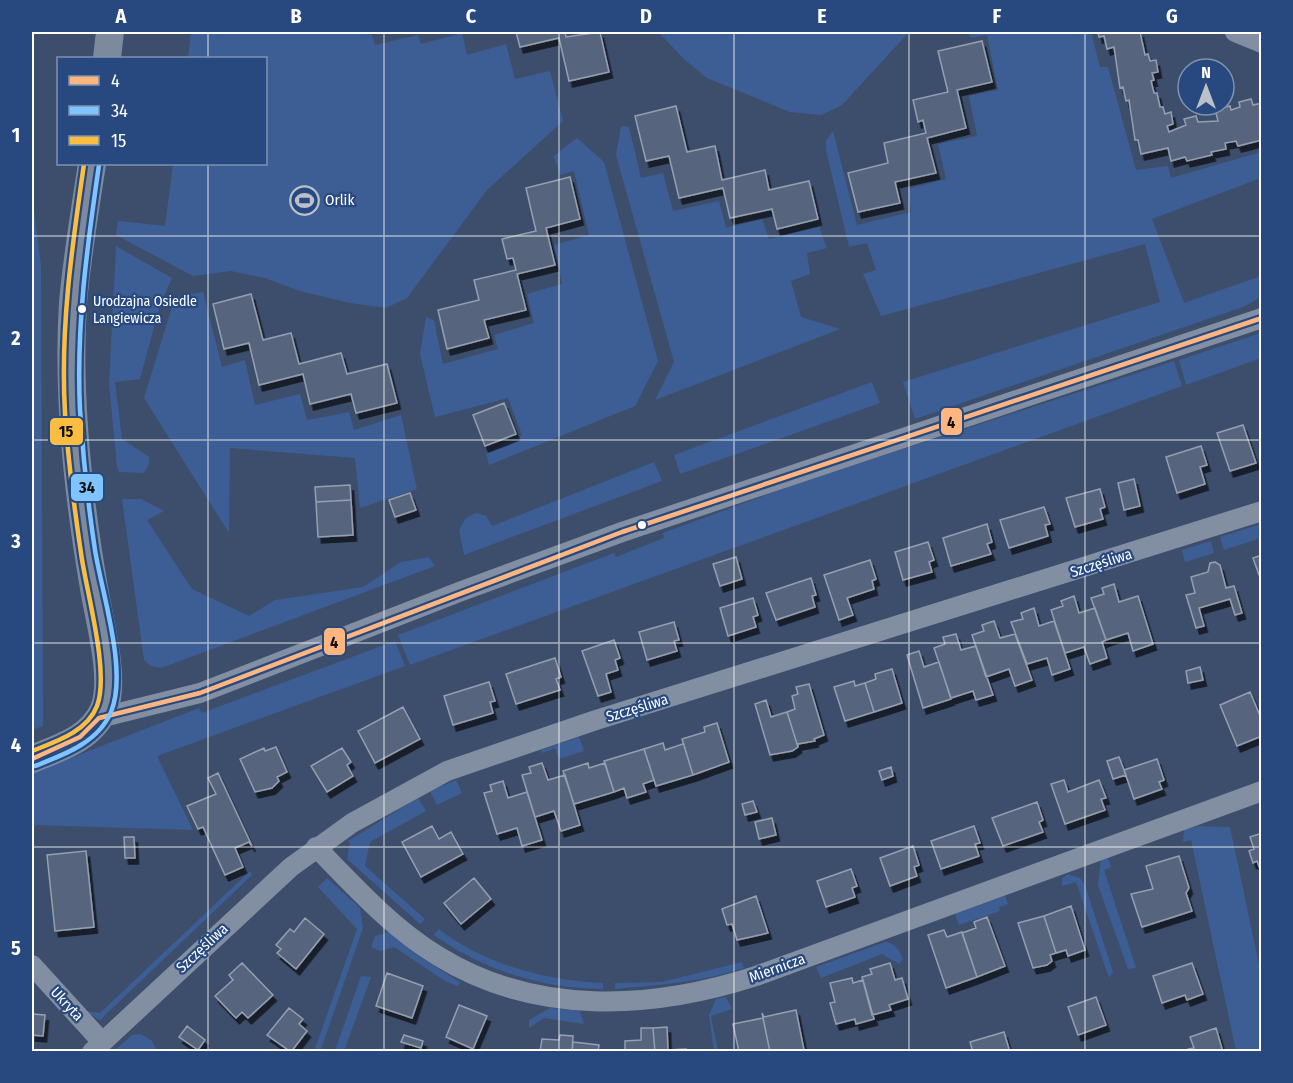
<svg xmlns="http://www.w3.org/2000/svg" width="1293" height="1083" font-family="'Fira Sans Condensed',sans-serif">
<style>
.green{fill:#3d5e95}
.building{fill:#57657d;stroke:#959fb0;stroke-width:1.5;filter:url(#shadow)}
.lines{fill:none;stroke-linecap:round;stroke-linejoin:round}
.street{stroke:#828ea1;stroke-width:20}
.secondary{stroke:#7d8a9d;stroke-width:28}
.bus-1-casing{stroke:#28497f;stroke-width:9}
.bus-2-casing{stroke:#28497f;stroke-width:9}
.bus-3-casing{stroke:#28497f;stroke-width:9}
.bus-1{stroke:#ffb580;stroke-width:4.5}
.bus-2{stroke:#80c4ff;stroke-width:4.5}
.bus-3{stroke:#fbbe40;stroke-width:4.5}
.grid{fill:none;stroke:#fff;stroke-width:1.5;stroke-opacity:0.55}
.bus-dot{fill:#fff;stroke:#28497f;stroke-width:2}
.labels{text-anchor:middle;stroke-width:4.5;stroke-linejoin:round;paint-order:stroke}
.bus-label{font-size:14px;fill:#fff;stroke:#28497f;text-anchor:start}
.poi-label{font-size:15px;fill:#fff;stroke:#28497f;text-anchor:start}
.street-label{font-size:15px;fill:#fff;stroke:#28497f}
.line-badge{stroke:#28497f;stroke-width:2}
.pale-badge-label{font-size:16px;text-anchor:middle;font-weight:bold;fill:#111}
.neatline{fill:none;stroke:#fff;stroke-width:2}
.grid-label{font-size:20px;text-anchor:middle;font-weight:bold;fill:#fff}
</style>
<defs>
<filter id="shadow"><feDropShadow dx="3.5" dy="6" stdDeviation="0" flood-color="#0009"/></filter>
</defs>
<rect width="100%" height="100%" fill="#3c4e6b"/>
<path class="green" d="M191,32H371L375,45L418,35L421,44L462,33L467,55L506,44L515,79L550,71L563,121L487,190L407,298L386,308L350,303L300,291L265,278L231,271L193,276L116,235L118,221L165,226L173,164H266V58H188Z
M658,32H909L842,105L821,115L790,112L707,78L685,60Z
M968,32H1091L1100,67H1108L1136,170L1168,166L1171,178L1261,152V178L1152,219L1184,303L1261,276V297L1243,307L915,419L903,382L1160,302L1145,244L881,316L863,274L876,270L867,243L849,247L826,150V140L833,131L857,225L911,212L908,189L946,179L938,144L977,136L969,96L998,90L987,35L971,38Z
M621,126L629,127L641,178L663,173L673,211L719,201L726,228L762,219L769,239L819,227L827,248L807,253L810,274L791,281L801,317L840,329L655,400L674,362L616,155Z
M577,138L604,162L658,361L635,406L489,465L486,453L522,435L508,398L435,417L420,354L426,317L434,320L443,364L498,349L494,335L534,323L527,294L562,284L554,245L589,235L574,171L560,175L554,156Z
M32,193L41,266L43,726L32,730Z
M116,246L172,278L160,305L140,379L115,382L122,439L149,457V464L144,473L119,472L117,467L109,383Z
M203,292L222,367L245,360L255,405L300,394L307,420L349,412L354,430L401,415L417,489L360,508L355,458L230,448L229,533L144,398L172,307L179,296Z
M1261,333V358L1186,385L1179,360Z
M1174,361L1182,386L410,665L398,635L614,553L616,557L664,538L663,533L796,484Z
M872,382L880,403L680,474L674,455Z
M654,462L662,481L464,555L459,530L466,518L476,513L486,516L492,526Z
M122,499H141L164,511L147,520L192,589L249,616L275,600L363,587L401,562L429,557L435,566L161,668L151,666L144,660Z
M1261,524V538L1224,550L1220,537Z
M1211,541L1214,553L1185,562L1182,550Z
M395,641L405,666L157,756L193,830L36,825L32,829V773L199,708L202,713Z
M579,737L584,751L559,759L555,748L542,753L541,750Z
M456,780L462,793L437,805L430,791Z
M418,798L426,811L370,842L365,866L425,919L420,924L347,859L350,843L348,841Z
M1197,826L1230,827L1261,974V1051H1236L1191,840L1183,842L1184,830Z
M1108,858L1111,867L1104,870L1136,968L1128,969L1098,885L1101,860Z
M250,871L252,875L100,1020L84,1011L100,1013Z
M1068,874L1080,878L1085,885L1113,972L1109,978L1076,882L1062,886V878Z
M327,878L360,908L363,928L321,1049H315L357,929L318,887Z
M1005,896L1008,904L999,907L1000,911L959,925L955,914Z
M439,929C483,964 547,981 603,983V989C541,988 485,971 434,935Z
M389,932L418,956L460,982L458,986L445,981L394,947L380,951L371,947L375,936Z
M885,942C895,942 899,950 903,959L899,964L882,954L821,978L816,967Z
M742,962L744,968C702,982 659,985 615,989V983L662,982Z
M361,976L371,977L344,1051H335Z
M726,997L732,1009L711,1016L718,1051H714L709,1015L716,999Z
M550,1008L580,1011L584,1024L544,1018L529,1028V1020Z
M141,1034L152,1041L157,1051H114L132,1035Z"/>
<path class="building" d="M516,32H565L566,37L600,32L609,72L569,81L559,38L520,47Z
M1098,32H1140L1145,55L1148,54L1150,61L1156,60L1158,72L1152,73L1154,80L1151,81L1154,93H1157L1160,107H1163L1165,114L1171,112L1173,124L1167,126L1169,132L1186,125L1184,119L1196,116L1198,122L1218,121L1215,109L1230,106L1231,110L1240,107L1239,102L1251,99L1253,105L1262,103V140L1238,146L1236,141L1225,143L1226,149L1211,152L1212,155L1187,161L1185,157L1171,161L1168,148L1141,154L1138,140H1135L1129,100L1126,101L1123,87L1120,88L1114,47L1107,49L1104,36L1099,37Z
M982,41L992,82L957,90L966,128L927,138L936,173L895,182L900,203L858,212L848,173L888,163L884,143L926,133L923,120L918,122L913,100L948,92L938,51Z
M676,106L687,152L715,146L722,180L765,170L769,190L809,181L818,219L777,229L772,209L730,218L723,188L679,198L669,156L646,161L635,116Z
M570,177L580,219L546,228L555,265L517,274L526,310L484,320L489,338L447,349L438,310L479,300L474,280L516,270L513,258L507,259L502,239L536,231L526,188Z
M251,294L263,340L291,333L299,364L341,353L347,374L387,364L397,403L356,413L351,394L310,404L303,374L259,385L249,343L224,349L213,304Z
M504,403L516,434L485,446L473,415Z
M1243,425L1256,463L1230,471L1217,433Z
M1201,446L1207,465L1200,467L1205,484L1177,493L1166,457Z
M1134,479L1140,506L1124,510L1118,483Z
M350,485L351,500L316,502L315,487Z
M1100,489L1105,507L1100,509L1103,519L1075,527L1066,498Z
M410,493L416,510L395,517L389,500Z
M351,500L353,535L318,537L316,502Z
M1044,507L1050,524L1045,525L1048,536L1009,548L1000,520Z
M987,524L992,542L987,544L991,554L951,566L943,538Z
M928,542L934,560L929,562L932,572L903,580L895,552Z
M1262,555V575H1259L1253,558Z
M736,557L742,579L720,586L713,564Z
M870,560L876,579L872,581L874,589L847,598L853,615L839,620L824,575Z
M1215,562L1220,565L1226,588L1234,586L1242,613L1235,615L1230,599L1199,608L1204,626L1196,628L1186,595L1195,593L1191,577L1208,572L1210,563Z
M811,578L816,595L812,596L815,607L776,620L766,593Z
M1114,584L1119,602L1138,596L1153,644L1133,651L1128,633L1106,640L1091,598L1104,594L1102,588Z
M1074,596L1079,613L1095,608L1106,640L1102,642L1107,658L1090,664L1084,647L1065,653L1051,610L1063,606L1061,601Z
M753,598L758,615L753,617L756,627L728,636L720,608Z
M1034,608L1039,626L1054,621L1070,669L1052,675L1047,658L1027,664L1011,622L1023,619L1021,613Z
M994,621L1000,638L1015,634L1032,680L1015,686L1009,669L986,677L972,635L984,631L982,625Z
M674,622L679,640L674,641L677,651L647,660L639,632Z
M956,634L961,650L976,646L993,695L976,700L973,691L951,698L934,648L945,644L943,637Z
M614,640L620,658L615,660L618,670L606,674L611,692L598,696L582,651Z
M919,651L924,667L939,662L951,699L923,708L907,655Z
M555,658L561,677L556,679L560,690L516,704L506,674Z
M1200,667L1203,680L1188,683L1186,671Z
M892,669L902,703L874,712L865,683L876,679L875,674Z
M854,681L855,686L865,683L874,712L845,721L834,687Z
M489,682L495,701L490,702L493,713L453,725L444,696Z
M809,684L824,735L814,739L815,741L798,744V747L787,712L795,709L792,696L798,694L796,687Z
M1250,692L1261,718L1262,736L1237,746L1220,705Z
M766,700L771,717L787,712L798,747L792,751L770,755L755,704Z
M403,707L420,739L375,763L358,731Z
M717,723L729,762L693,775L682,739L705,732L704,727Z
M683,742L693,775L656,786L644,749L663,743L665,750L683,744Z
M276,747L287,772L277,777L279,781L272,788L255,792L240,759L264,748L265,751Z
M342,748L351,762L347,765L353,776L327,792L311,766Z
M644,749L654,780L643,784L646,792L627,798L624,788L614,792L604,761Z
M1119,757L1126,775L1113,779L1107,761Z
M1157,759L1164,780L1159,782L1162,789L1134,799L1124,770Z
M542,763L548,780L565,775L580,825L561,831L554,811L535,817L522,775L531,773L529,767Z
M588,763L589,768L605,763L614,792L574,804L563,771Z
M891,767L893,776L882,780L879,771Z
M218,773L252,846L249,842L235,848L243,867L225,875L203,827L198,829L187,806L216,794L208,778Z
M1064,780L1068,792L1099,780L1106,798L1101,799L1105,810L1065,824L1051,784Z
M503,781L508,798L527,792L542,840L522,846L517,828L497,834L484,793L492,791L490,785Z
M753,801L757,812L745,815L742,804Z
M1037,802L1043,820L1039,822L1043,832L1003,846L992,818Z
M772,818L776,835L759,839L755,822Z
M432,826L439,839L451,832L463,854L421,877L402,842Z
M974,826L980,843L975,844L979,856L941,869L931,841Z
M1262,833V874L1257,861L1253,863L1249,851L1254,849L1250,837Z
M124,837H134L135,858H125Z
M913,846L919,865L914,867L917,876L890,886L880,858Z
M86,851L94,927L55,931L47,855Z
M1179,856L1189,888L1186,893L1192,911L1142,927L1131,894L1153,889L1146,866Z
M851,869L857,886L852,888L855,897L826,907L817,881Z
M474,878L491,899L461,924L444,903Z
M756,896L768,933L737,940L732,924L727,925L722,909Z
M1071,906L1085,950L1068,956L1066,950L1056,953L1044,916Z
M1044,916L1056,953L1050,955L1052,961L1047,965L1033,968L1018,923Z
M987,917L1005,966L977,977L962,933L976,928L974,922Z
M305,918L324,934L296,969L277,953L281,949L276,945L290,929L294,932Z
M944,930L947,937L962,932L977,977L946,988L928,935Z
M242,963L273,995L248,1018L242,1012L236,1018L215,996L233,980L229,975Z
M890,963L895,980L902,978L908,999L889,1005L891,1010L872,1015L862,977L872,974L870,969Z
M1192,963L1203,994L1187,1000L1185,995L1162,1003L1153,976Z
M387,973L423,986L412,1018L376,1006Z
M852,978L853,983L863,980L874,1019L856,1024L855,1019L836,1024L830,1003L835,1002L830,983Z
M1096,997L1106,1025L1078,1035L1068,1007Z
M459,1005L487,1016L473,1049L446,1037Z
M289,1008L303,1019L299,1024L307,1031L291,1052L267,1035Z
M796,1010L804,1050L770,1052L762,1013L764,1017Z
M32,1014L45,1015L43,1036L32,1035Z
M763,1018L770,1052H739L733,1024Z
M187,1026L205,1040L198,1050L179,1037Z
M667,1027L668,1050L686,1049V1052H655L653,1028Z
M641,1028H653L655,1052H625V1041L641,1040Z
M1216,1028L1223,1052H1189L1188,1049L1194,1048L1190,1037Z
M1004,1032L1009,1049L1005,1052H973L970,1042Z
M404,1035L423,1041L421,1048L401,1042Z
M560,1035L573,1036L572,1052H540L542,1039L559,1040Z
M573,1042L599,1045L598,1052H572Z"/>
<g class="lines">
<path class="street" d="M1235,32L1262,43
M99,718L200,693L459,592L622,532L1262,318
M316,847C354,886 392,928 438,956C535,1016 651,1010 756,976L1262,791
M32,965L102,1042
M92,1052L291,867L352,823L447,771L593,721L1262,511"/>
<path class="secondary" d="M107,58L110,32
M32,759C59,748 91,739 104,709C116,679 99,620 94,588C78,495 67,397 73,303C77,257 85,210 92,164"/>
<defs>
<path id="bus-1" d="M32,759L80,737L99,718L200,693L622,532L1262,318"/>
<path id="bus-2" d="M35,766C63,755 98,743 111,712C128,671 102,594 95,550C88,504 83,457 80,410C76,327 87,247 99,165"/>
<path id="bus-3" d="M32,751C55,742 87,732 97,706C110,672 86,591 81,553C74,506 68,460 65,413C60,328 72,247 84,164"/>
</defs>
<use href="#bus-1" class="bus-1-casing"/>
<use href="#bus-2" class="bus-2-casing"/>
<use href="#bus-3" class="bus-3-casing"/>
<use href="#bus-1" class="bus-1"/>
<use href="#bus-2" class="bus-2"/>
<use href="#bus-3" class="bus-3"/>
</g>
<path class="grid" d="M208,32V58M384,32V1052M559,32V1052M734,32V1052M909,32V1052M1085,32V1052M208,164V1052M32,236H1262M32,440H1262M32,643H1262M32,847H1262"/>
<defs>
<symbol id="stadium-ring" viewBox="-11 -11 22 22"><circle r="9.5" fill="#28497f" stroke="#bbc1cb" stroke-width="1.5"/><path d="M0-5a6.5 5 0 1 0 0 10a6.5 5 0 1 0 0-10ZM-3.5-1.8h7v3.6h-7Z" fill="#bbc1cb"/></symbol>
</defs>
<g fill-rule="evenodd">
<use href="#stadium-ring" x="288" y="184" width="33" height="33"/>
</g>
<g class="bus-dot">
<circle cx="82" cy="309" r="5"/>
<circle cx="642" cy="525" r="5"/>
</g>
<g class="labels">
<g class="bus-label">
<text x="93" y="306">Urodzajna Osiedle<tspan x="93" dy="17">Langiewicza</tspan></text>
</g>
<g class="poi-label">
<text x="325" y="205">Orlik</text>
</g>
<g class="street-label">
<text transform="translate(1101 563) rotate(-18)" y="5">Szczęśliwa</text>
<text transform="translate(637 708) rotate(-17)" y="5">Szczęśliwa</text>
<text transform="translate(202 948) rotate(-43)" y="5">Szczęśliwa</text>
<text transform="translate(777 968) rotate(-20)" y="5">Miernicza</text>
<text transform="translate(67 1004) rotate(47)" y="5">Ukryta</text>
</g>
</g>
<g class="line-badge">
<rect x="940" y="407" width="23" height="29" rx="6" fill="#ffb580"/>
<rect x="49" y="417" width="35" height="29" rx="6" fill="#fbbe40"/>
<rect x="70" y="473" width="34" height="29" rx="6" fill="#80c4ff"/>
<rect x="323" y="627" width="23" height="29" rx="6" fill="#ffb580"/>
</g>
<g class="pale-badge-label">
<text x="951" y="428">4</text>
<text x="66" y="437">15</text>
<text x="87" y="493">34</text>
<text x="334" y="648">4</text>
</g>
<rect width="1293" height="1083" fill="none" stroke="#28497f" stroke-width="66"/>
<rect x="57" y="57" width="210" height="108" fill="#28497f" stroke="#7e92b2" stroke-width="1.5"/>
<rect x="69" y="76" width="30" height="9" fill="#ffb580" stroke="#7e92b2" stroke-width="1.5"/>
<text x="111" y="87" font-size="18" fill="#ffffff">4</text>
<rect x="69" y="106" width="30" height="9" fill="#80c4ff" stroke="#7e92b2" stroke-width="1.5"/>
<text x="111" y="117" font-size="18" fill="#ffffff">34</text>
<rect x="69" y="136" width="30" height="9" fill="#fbbe40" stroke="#7e92b2" stroke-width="1.5"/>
<text x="111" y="147" font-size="18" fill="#ffffff">15</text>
<g transform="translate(1206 87)"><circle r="28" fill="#28497f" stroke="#7e92b2" stroke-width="1.5"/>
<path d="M0-4.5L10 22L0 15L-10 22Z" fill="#bbc1cb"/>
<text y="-9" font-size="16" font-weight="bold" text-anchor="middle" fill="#ffffff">N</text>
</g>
<rect x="33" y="33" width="1227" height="1017" class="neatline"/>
<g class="grid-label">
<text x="121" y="23">A</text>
<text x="296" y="23">B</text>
<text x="471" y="23">C</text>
<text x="646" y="23">D</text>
<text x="822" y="23">E</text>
<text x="997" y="23">F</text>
<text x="1172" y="23">G</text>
<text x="16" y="142">1</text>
<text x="16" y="345">2</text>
<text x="16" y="548">3</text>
<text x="16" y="752">4</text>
<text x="16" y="955">5</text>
</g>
</svg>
